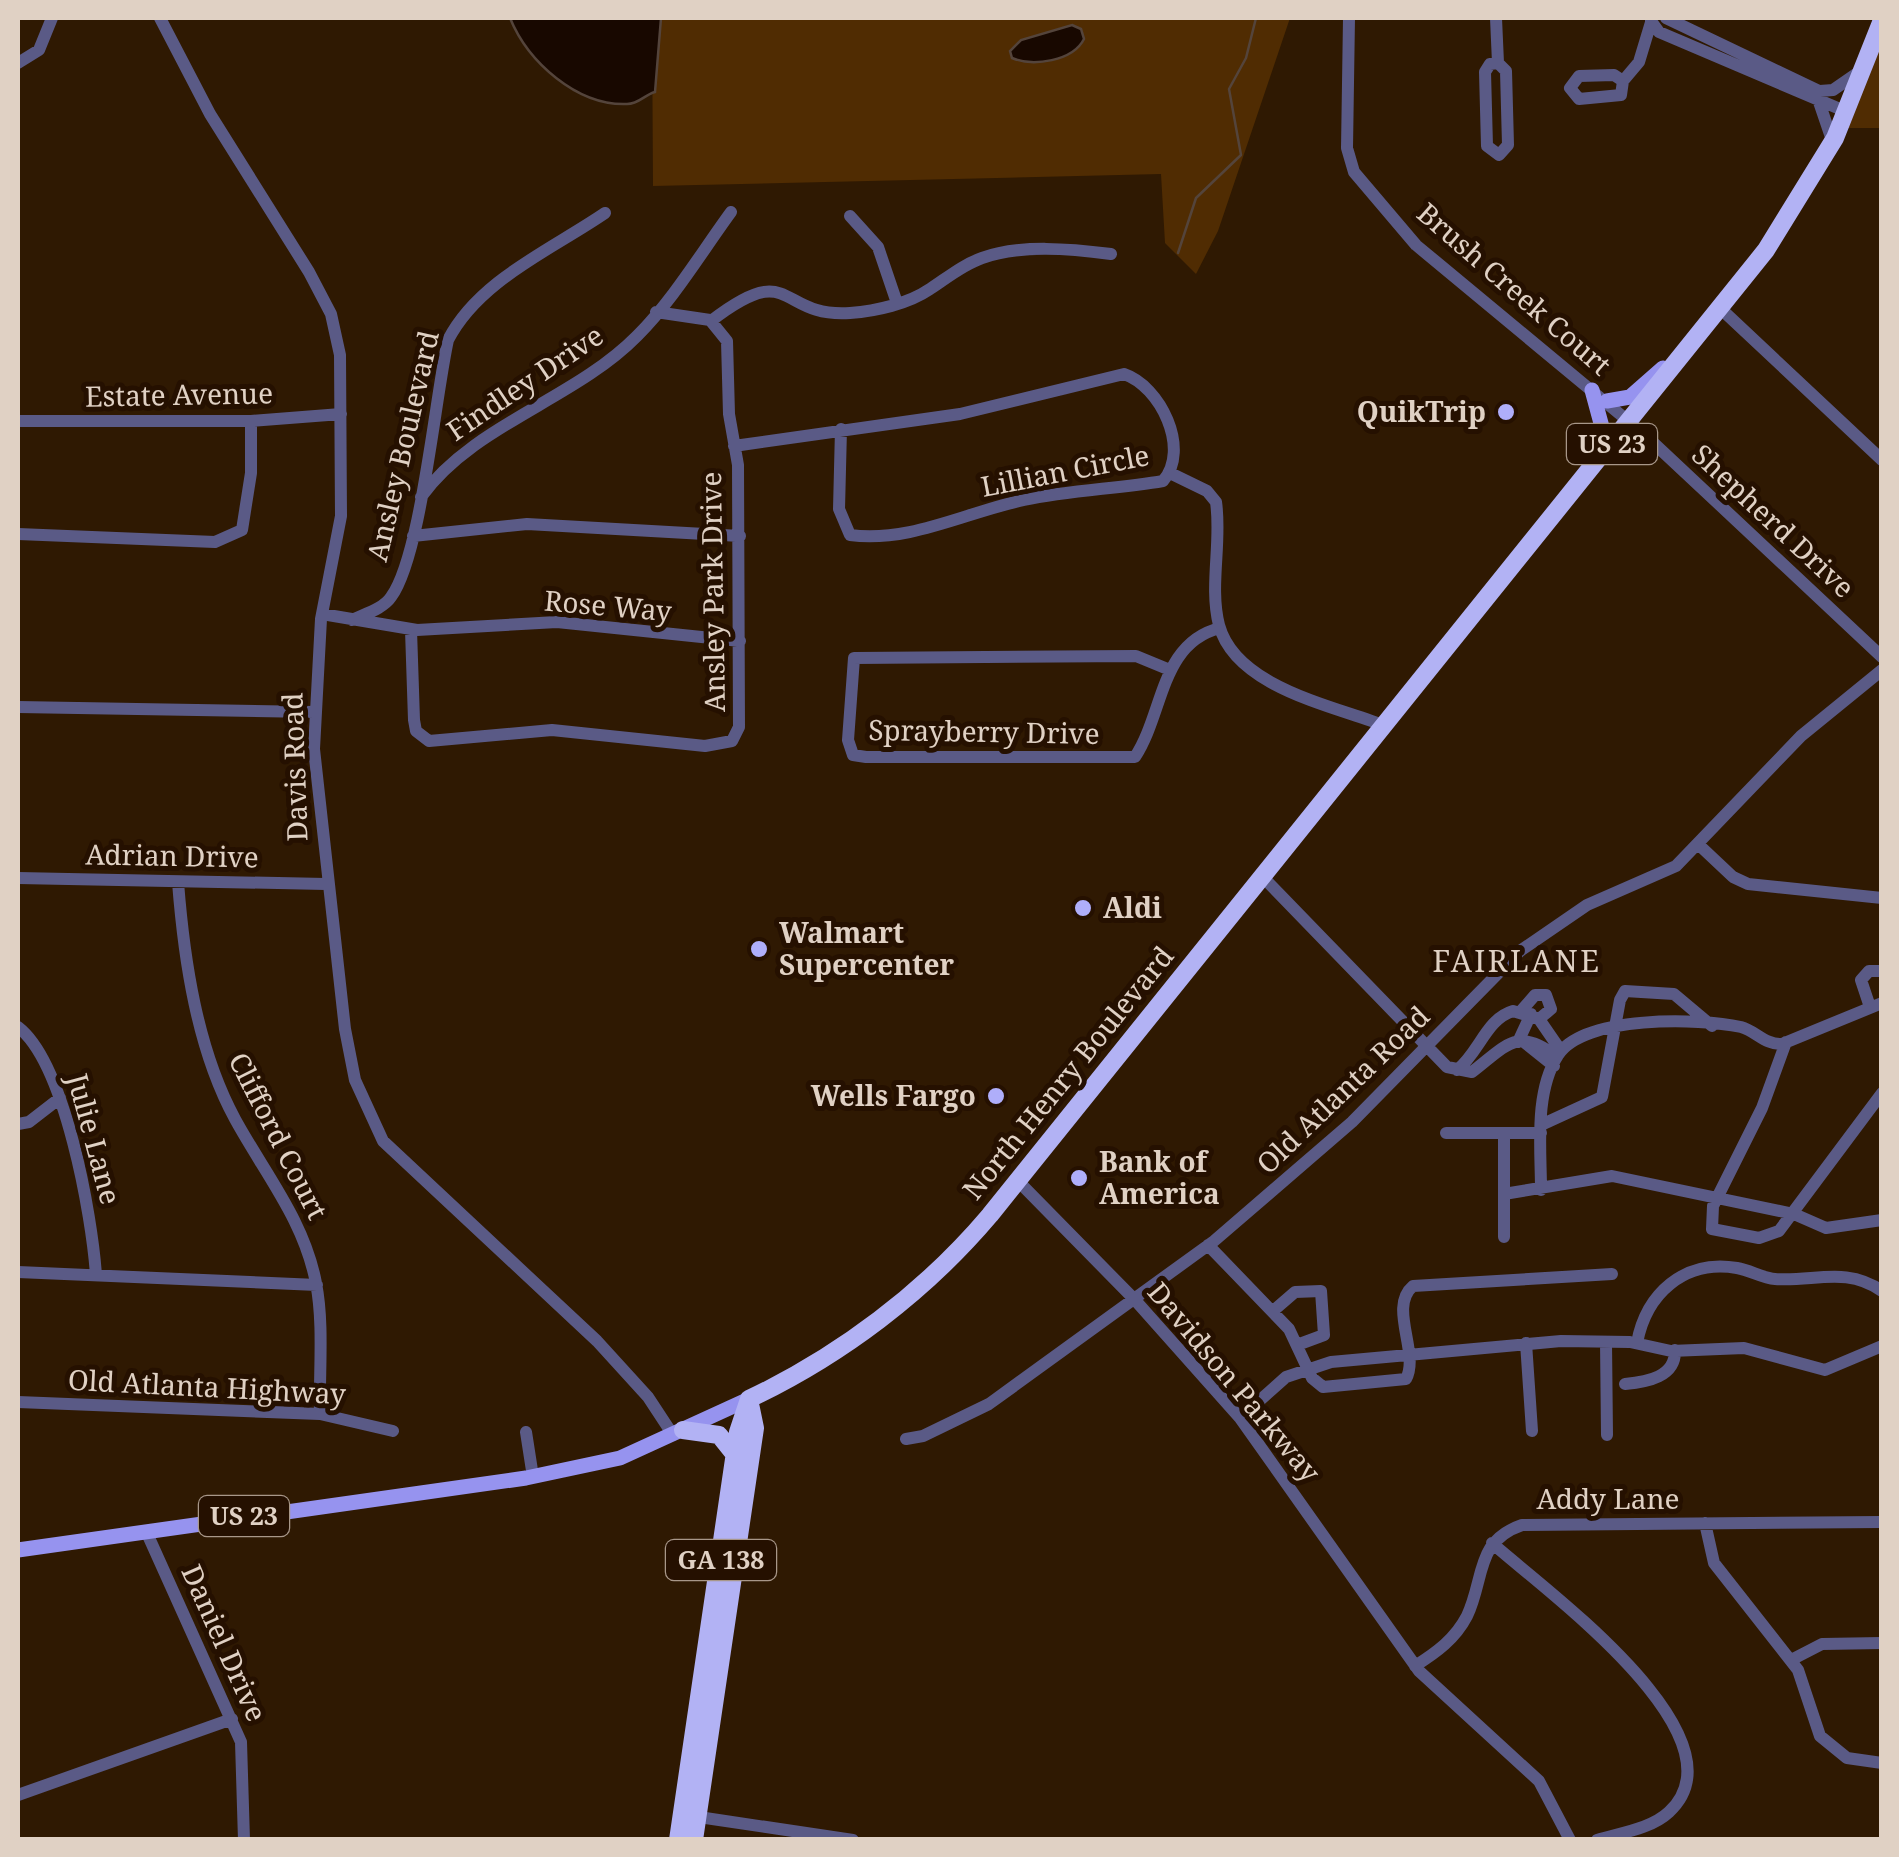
<svg xmlns="http://www.w3.org/2000/svg" width="1899" height="1857" font-family="'Noto Serif',serif">
<style>
.green{fill:#502c02}
.water{fill:#180800;stroke:#54443b;stroke-width:2.5}
.lines{fill:none;stroke-linecap:round;stroke-linejoin:round}
.stream{stroke:#54443b;stroke-width:2.5}
.minor{stroke:#5a5a86;stroke-width:12}
.major{stroke:#9693ef;stroke-width:15}
.highway{stroke:#b2b2f4;stroke-width:18}
.poi-dot{fill:#afaefa;stroke:#251000;stroke-width:4}
.labels{text-anchor:middle;stroke-width:10;stroke-linejoin:round;paint-order:stroke}
.shield{fill:#251000;stroke:#a89789;stroke-width:2.5}
.shield-label{font-size:25px;font-weight:bold;fill:#e0d1c4}
.street-label{font-size:28px;fill:#e0d1c4;stroke:#251000}
.poi-label{font-size:28px;font-weight:bold;fill:#e0d1c4;stroke:#251000;text-anchor:start}
.neighbourhood-label{font-size:30px;letter-spacing:2.5px;fill:#e0d1c4;stroke:#251000}
</style>
<rect width="100%" height="100%" fill="#2f1902"/>
<path class="green" d="M652,18H1290L1218,231L1196,274L1165,243L1161,174L653,186Z
M1881,38V128H1846Z"/>
<path class="water" d="M510,18H661L655,92C644,95 639,104 627,104C577,106 528,62 510,18Z
M1072,25L1081,29L1084,39C1073,61 1033,67 1012,58L1010,51L1021,40Z"/>
<g class="lines">
<path class="stream" d="M1178,253L1196,198L1241,155L1229,89L1246,58L1256,18"/>
<path class="minor" d="M160,18L210,114L309,272L331,314L340,355L341,516L321,619L314,749L345,1029L355,1080L383,1141L597,1341L648,1397L673,1435
M1349,18L1347,148L1354,172L1416,245L1645,435L1882,657
M1496,18L1498,63L1506,71L1508,145L1499,155L1487,146L1485,72L1490,64L1498,63
M1666,18L1821,92
M1651,21L1659,32L1847,112
M18,63L39,50L52,18
M1623,81L1614,75L1579,76L1570,88L1579,99L1621,95L1623,81L1639,62L1652,19
M1820,91L1833,90L1859,72
M1818,99L1833,143
M850,216L878,247L897,303
M1720,308L1882,460
M711,321C794,257 777,318 850,313C876,311 908,304 930,289C947,278 962,265 982,258C1020,244 1072,249 1111,254
M18,421H251L341,414
M734,446L960,414L1124,374C1160,386 1191,449 1163,481C1117,489 1070,490 1024,500C966,512 910,543 850,535L839,509L841,429
M1170,473L1207,491L1216,502C1222,542 1209,586 1219,625C1236,688 1335,706 1385,726
M421,497C474,424 574,400 637,336C673,300 701,253 731,212
M18,534L215,542L242,530L251,473V421
M413,536L527,524L740,536
M322,614L417,630L557,622L740,641
M352,620C364,614 383,609 391,597C421,556 435,398 448,340C479,280 551,250 605,213
M411,630L414,720L416,731L429,741L552,730L705,746L732,741L739,727L738,465L729,414L727,341L710,320L656,312
M1170,670L1136,656L854,658L848,740L853,755L866,757H1135C1164,713 1160,643 1220,628
M18,707L314,712
M1699,845L1733,877L1748,884L1882,898
M1262,876L1447,1067L1472,1072C1505,1047 1517,1025 1557,1057
M18,878L326,884
M178,882C184,960 197,1049 235,1119C265,1174 304,1220 316,1283C324,1324 319,1372 320,1414
M1870,1007L1861,980L1869,971H1882
M1521,1011L1535,995H1546L1551,1009L1539,1019
M18,1027C65,1063 92,1216 96,1275
M1518,1042L1531,1014
M1524,1042L1554,1066
M1786,1042L1762,1108L1713,1206L1712,1229L1759,1238L1779,1231L1882,1093
M1457,1070C1479,1053 1486,1019 1513,1011L1539,1019L1561,1051
M18,1124L29,1122L60,1098
M1541,1125L1602,1097L1620,1000L1625,991L1674,994L1712,1026
M1446,1133H1541
M1504,1133V1237
M1017,1180L1135,1300L1240,1418L1419,1671L1539,1781L1570,1840
M1541,1190C1541,1148 1534,1093 1558,1055C1584,1015 1699,1018 1741,1027C1756,1031 1765,1045 1782,1044L1882,1003
M1504,1194L1612,1176L1794,1214L1826,1228L1882,1220
M1208,1245L1289,1329L1312,1378L1323,1387L1406,1379C1420,1353 1388,1307 1413,1286L1612,1274
M18,1272L317,1285
M1273,1311L1295,1292L1321,1291L1324,1335L1297,1345
M1606,1342L1607,1435
M1526,1343L1532,1431
M1637,1343C1646,1294 1684,1259 1737,1268C1750,1270 1762,1278 1775,1279C1814,1282 1846,1266 1882,1291
M1625,1384C1647,1382 1676,1377 1675,1350
M18,1402L320,1414L393,1431
M1240,1418L1286,1377L1331,1362L1561,1341L1630,1342L1671,1351L1744,1348L1825,1370L1882,1346
M526,1432L533,1477
M906,1439L923,1436L989,1404L1214,1241L1352,1122L1520,951L1587,905L1676,866L1801,736L1882,670
M1705,1523L1714,1563L1798,1670L1820,1736L1847,1758L1882,1763
M146,1531L241,1742L244,1840
M1492,1543C1542,1588 1750,1737 1669,1812C1651,1829 1620,1833 1597,1840
M1791,1660L1822,1644L1882,1643
M1415,1666C1437,1652 1455,1639 1467,1616C1485,1578 1475,1541 1522,1525L1882,1522
M18,1795L232,1719
M692,1816L853,1840"/>
<path class="major" d="M1592,390L1602,427L1594,463
M1607,401L1630,397L1663,368
M18,1550L526,1478L620,1458L749,1399"/>
<path class="highway" d="M749,1399C840,1356 925,1292 990,1215L1766,250L1835,138L1882,20
M683,1430L719,1435L735,1455
M678,1840L738,1432L749,1399
M694,1840L755,1428L749,1399"/>
</g>
<g class="poi-dot">
<circle cx="1506" cy="412" r="10"/>
<circle cx="1083" cy="908" r="10"/>
<circle cx="759" cy="949" r="10"/>
<circle cx="996" cy="1096" r="10"/>
<circle cx="1079" cy="1178" r="10"/>
</g>
<g class="labels">
<g class="shield">
<rect x="1567" y="424" width="90" height="40" rx="8"/>
<rect x="199" y="1496" width="90" height="40" rx="8"/>
<rect x="666" y="1540" width="110" height="40" rx="8"/>
</g>
<g class="shield-label">
<text x="1612" y="453">US 23</text>
<text x="244" y="1525">US 23</text>
<text x="721" y="1569">GA 138</text>
</g>
<g class="street-label">
<text transform="translate(1514 289) rotate(41)" y="10">Brush Creek Court</text>
<text transform="translate(525 383) rotate(-34)" y="10">Findley Drive</text>
<text transform="translate(179 395) rotate(-1)" y="10">Estate Avenue</text>
<text transform="translate(403 446) rotate(-77)" y="10">Ansley Boulevard</text>
<text transform="translate(1065 471) rotate(-11)" y="10">Lillian Circle</text>
<text transform="translate(1773 521) rotate(43)" y="10">Shepherd Drive</text>
<text transform="translate(713 592) rotate(-91)" y="10">Ansley Park Drive</text>
<text transform="translate(608 606) rotate(5)" y="10">Rose Way</text>
<text transform="translate(984 732) rotate(1)" y="10">Sprayberry Drive</text>
<text transform="translate(295 767) rotate(-92)" y="10">Davis Road</text>
<text transform="translate(172 856) rotate(1)" y="10">Adrian Drive</text>
<text transform="translate(1068 1073) rotate(-51)" y="10">North Henry Boulevard</text>
<text transform="translate(1343 1090) rotate(-44)" y="10">Old Atlanta Road</text>
<text transform="translate(278 1136) rotate(63)" y="10">Clifford Court</text>
<text transform="translate(94 1139) rotate(75)" y="10">Julie Lane</text>
<text transform="translate(1234 1382) rotate(50)" y="10">Davidson Parkway</text>
<text transform="translate(207 1387) rotate(3)" y="10">Old Atlanta Highway</text>
<text x="1608" y="1509">Addy Lane</text>
<text transform="translate(224 1643) rotate(66)" y="10">Daniel Drive</text>
</g>
<g class="poi-label">
<text x="1486" y="422" text-anchor="end">QuikTrip</text>
<text x="1103" y="918">Aldi</text>
<text x="779" y="943">Walmart<tspan x="779" dy="32">Supercenter</tspan></text>
<text x="976" y="1106" text-anchor="end">Wells Fargo</text>
<text x="1099" y="1172">Bank of<tspan x="1099" dy="32">America</tspan></text>
</g>
<g class="neighbourhood-label">
<text x="1517" y="972">FAIRLANE</text>
</g>
</g>
<rect width="1899" height="1857" fill="none" stroke="#e0d1c4" stroke-width="40"/>
</svg>
